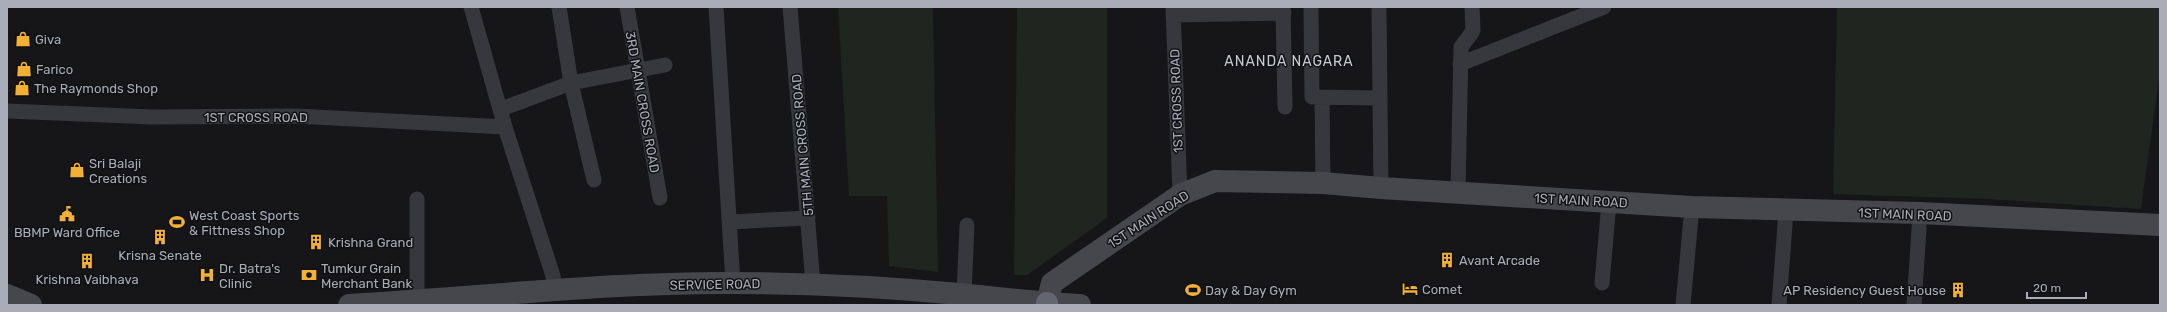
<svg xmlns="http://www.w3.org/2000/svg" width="2167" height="312" font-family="Rubik,sans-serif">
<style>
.green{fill:#1e261f}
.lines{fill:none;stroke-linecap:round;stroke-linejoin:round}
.street{stroke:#37383d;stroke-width:15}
.secondary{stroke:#45474d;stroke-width:22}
.highway{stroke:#63666e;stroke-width:22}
.labels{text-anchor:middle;stroke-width:3;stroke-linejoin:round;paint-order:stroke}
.poi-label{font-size:13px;fill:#a8adb8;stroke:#111113;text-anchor:start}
.street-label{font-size:13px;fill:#a8adb8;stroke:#111113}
.neighbourhood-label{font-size:14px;letter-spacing:1px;fill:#c9ccd4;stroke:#111113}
</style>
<rect width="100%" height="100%" fill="#161618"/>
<path class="green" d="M838,7H933L938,272L889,266L887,196H849Z
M1017,7H1107V218L1027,275H1014Z
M1837,7H2160V72L2141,209L1987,199L1833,194Z"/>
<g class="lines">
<path class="street" d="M471,7L505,127L553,276L555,289
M559,7L571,83L594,180
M627,7L660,198
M716,7L733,283
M790,7L813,284
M1173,7L1180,195
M1283,7L1285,107
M1311,7L1312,97L1380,98
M1379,7L1381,188
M1173,15L1284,13
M1460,64L1604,7
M1322,97L1323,183
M501,109L571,83L665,65
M7,111L153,117L296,116L505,127
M1458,193L1461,47L1473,31L1472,7
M730,222L808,218
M1602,283L1609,202
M964,294L967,225
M417,301V199
M1683,305L1692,207
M1779,305L1786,211
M1914,305L1920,213"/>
<path class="secondary" d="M7,295L31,305
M1047,303L1052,283L1180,195L1215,181L1323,183L1381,188L1692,207L1920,213L2160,225
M349,305C478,298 606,282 735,283C810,283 885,287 959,294C1000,298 1040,303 1080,305"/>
<path class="highway" d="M1047,305V303"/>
</g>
<defs>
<symbol id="shop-bare" viewBox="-9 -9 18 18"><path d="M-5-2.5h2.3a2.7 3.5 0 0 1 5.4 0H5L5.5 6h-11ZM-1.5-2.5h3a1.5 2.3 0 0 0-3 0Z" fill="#f2b134" stroke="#111113" stroke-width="2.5" paint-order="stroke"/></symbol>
<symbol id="civic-bare" viewBox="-9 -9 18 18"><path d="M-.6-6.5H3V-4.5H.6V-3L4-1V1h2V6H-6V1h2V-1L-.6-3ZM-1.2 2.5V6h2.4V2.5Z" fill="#f2b134" stroke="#111113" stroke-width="2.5" paint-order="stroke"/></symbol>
<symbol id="stadium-bare" viewBox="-9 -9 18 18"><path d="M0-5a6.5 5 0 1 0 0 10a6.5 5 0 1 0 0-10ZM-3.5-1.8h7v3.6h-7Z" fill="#f2b134" stroke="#111113" stroke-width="2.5" paint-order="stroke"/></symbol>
<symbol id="building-bare" viewBox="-9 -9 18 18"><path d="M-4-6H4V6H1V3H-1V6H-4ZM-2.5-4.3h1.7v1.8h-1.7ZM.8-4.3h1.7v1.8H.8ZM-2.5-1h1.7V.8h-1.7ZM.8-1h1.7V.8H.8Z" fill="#f2b134" stroke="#111113" stroke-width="2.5" paint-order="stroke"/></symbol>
<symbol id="hospital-bare" viewBox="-9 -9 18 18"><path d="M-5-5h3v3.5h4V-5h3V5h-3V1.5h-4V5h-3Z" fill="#f2b134" stroke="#111113" stroke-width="2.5" paint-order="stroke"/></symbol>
<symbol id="bank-bare" viewBox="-9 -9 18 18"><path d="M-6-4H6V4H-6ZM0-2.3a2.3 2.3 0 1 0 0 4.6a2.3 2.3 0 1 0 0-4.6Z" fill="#f2b134" stroke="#111113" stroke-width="2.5" paint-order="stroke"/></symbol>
<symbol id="hotel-bare" viewBox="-9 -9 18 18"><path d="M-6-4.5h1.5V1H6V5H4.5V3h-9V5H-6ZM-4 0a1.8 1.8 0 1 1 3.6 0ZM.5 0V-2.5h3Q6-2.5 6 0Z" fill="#f2b134" stroke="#111113" stroke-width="2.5" paint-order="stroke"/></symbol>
</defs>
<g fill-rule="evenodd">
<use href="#shop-bare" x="12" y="28" width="22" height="22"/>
<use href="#shop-bare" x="13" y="58" width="22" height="22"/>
<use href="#shop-bare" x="11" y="77" width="22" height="22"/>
<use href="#shop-bare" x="66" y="159" width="22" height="22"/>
<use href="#civic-bare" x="56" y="203" width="22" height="22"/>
<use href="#stadium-bare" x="166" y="211" width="22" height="22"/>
<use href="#building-bare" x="149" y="226" width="22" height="22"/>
<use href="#building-bare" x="305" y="231" width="22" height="22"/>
<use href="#building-bare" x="1436" y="249" width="22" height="22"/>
<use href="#building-bare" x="76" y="250" width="22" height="22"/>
<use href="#hospital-bare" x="196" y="264" width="22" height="22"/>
<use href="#bank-bare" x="298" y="264" width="22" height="22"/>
<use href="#hotel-bare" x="1399" y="278" width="22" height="22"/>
<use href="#stadium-bare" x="1182" y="279" width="22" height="22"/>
<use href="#building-bare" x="1947" y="279" width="22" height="22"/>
</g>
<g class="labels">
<g class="poi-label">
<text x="35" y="44">Giva</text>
<text x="36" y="74">Farico</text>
<text x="34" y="93">The Raymonds Shop</text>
<text x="89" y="168">Sri Balaji<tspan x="89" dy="15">Creations</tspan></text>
<text x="189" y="220">West Coast Sports<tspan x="189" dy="15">&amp; Fittness Shop</tspan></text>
<text x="67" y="237" text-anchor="middle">BBMP Ward Office</text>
<text x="328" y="247">Krishna Grand</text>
<text x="160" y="260" text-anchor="middle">Krisna Senate</text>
<text x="1459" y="265">Avant Arcade</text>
<text x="219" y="273">Dr. Batra's<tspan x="219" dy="15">Clinic</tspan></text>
<text x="321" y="273">Tumkur Grain<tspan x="321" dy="15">Merchant Bank</tspan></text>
<text x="87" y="284" text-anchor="middle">Krishna Vaibhava</text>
<text x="1422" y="294">Comet</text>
<text x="1205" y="295">Day &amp; Day Gym</text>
<text x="1946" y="295" text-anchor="end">AP Residency Guest House</text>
</g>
<g class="street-label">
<text transform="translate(1176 101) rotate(-92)" y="5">1ST CROSS ROAD</text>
<text transform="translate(643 102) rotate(80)" y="5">3RD MAIN CROSS ROAD</text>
<text x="256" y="122">1ST CROSS ROAD</text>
<text transform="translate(802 145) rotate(-95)" y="5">5TH MAIN CROSS ROAD</text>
<text transform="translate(1581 200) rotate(3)" y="5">1ST MAIN ROAD</text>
<text transform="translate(1905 214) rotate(2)" y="5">1ST MAIN ROAD</text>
<text transform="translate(1148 219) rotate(-33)" y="5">1ST MAIN ROAD</text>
<text transform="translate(715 284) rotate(-1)" y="5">SERVICE ROAD</text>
</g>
<g class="neighbourhood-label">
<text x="1289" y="66">ANANDA NAGARA</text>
</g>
</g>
<rect width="2167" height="312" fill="none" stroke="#a8adb8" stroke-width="16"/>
<path d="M2027 292v6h59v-6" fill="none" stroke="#a8adb8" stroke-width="2"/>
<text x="2033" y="292" font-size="12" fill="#a8adb8" stroke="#111113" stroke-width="3" paint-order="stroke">20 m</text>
</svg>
